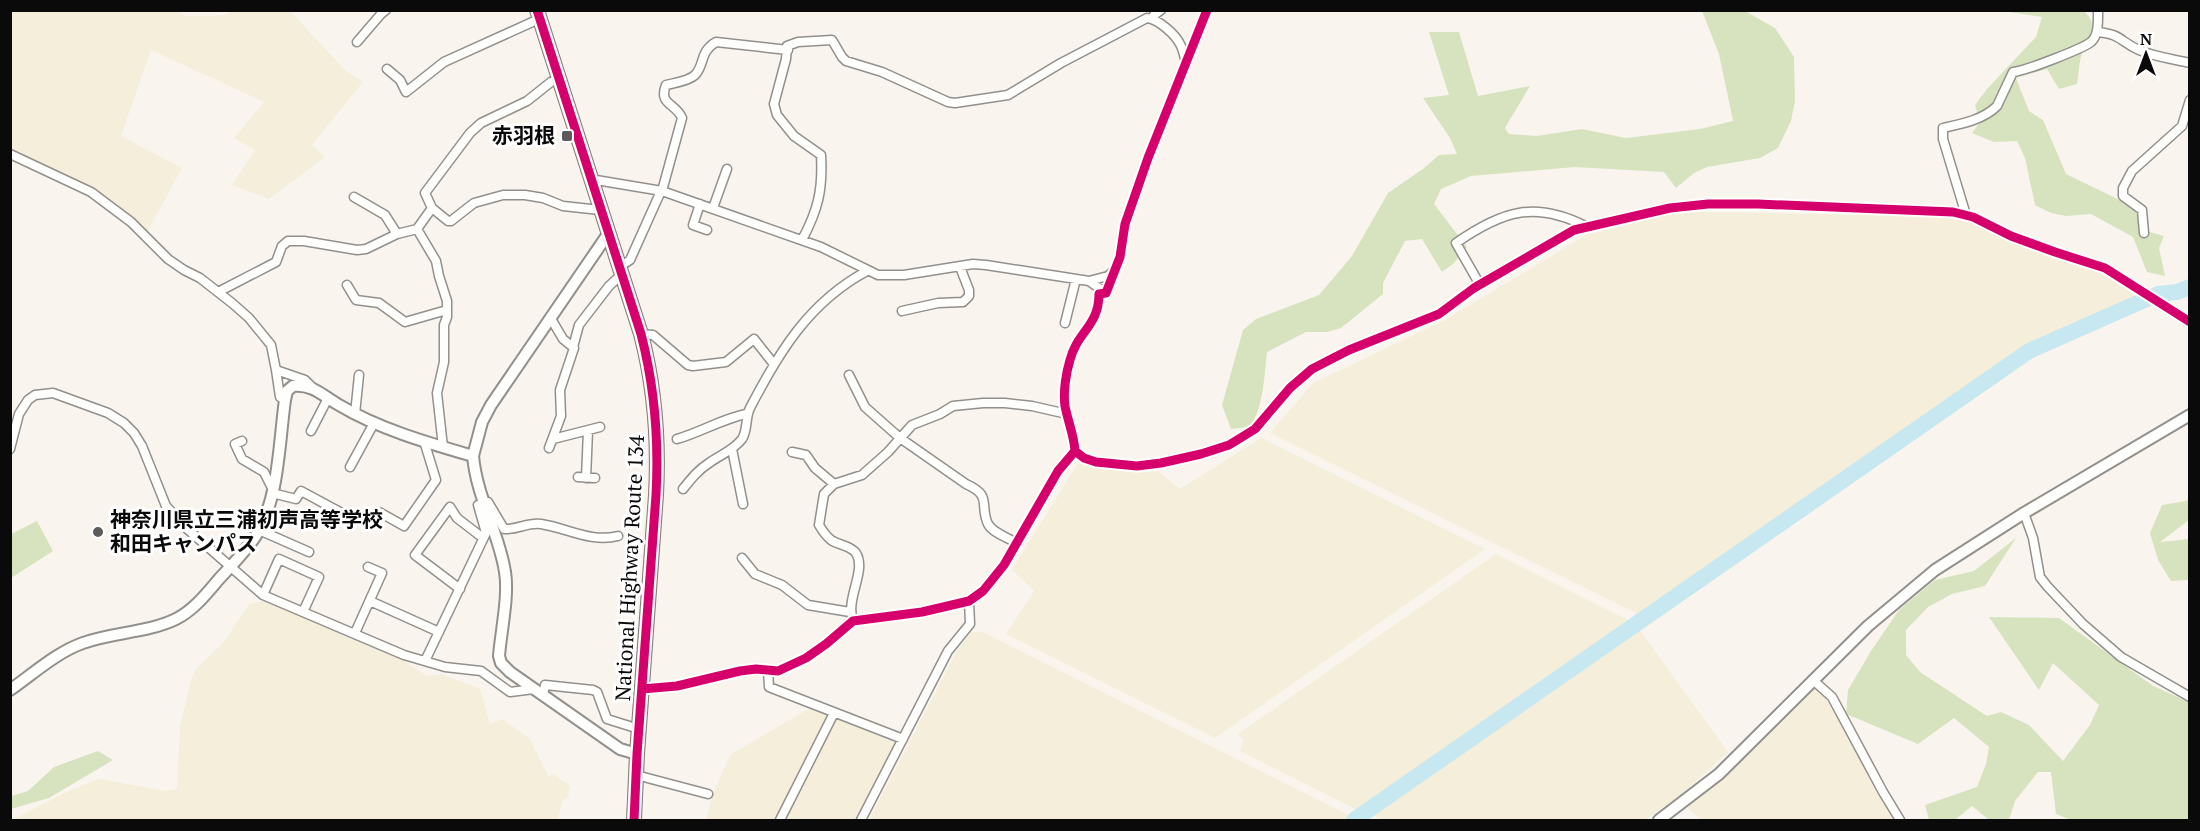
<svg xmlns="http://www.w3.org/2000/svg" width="2200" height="831" font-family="'PT Serif','Noto Sans JP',serif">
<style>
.farmland{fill:#f5eedb}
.forest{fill:#d7e3be}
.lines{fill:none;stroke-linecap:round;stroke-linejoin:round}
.river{stroke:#c7e8f0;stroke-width:16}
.minor-casing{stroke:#92908d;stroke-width:11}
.tertiary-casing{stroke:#92908d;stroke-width:14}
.trunk-casing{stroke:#7f7d7a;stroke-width:16}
.minor{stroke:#fefefc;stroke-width:8}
.tertiary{stroke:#fefefc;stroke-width:10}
.trunk{stroke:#e8ded6;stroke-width:14}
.cycleway-casing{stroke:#fff;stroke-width:13}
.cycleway{stroke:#d6006c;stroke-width:9}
.poi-dot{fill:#5e5c5a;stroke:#fff;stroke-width:2}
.labels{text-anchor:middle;stroke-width:6;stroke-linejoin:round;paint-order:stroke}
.poi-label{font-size:21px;font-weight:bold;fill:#0a0a0a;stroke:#fff;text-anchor:end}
.street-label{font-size:21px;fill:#0a0a0a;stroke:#fff}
</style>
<rect width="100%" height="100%" fill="#f9f5ee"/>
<path class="farmland" d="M178,10L185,16H210L225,15L232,11H290L345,70L363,82L312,145L325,157L269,199L232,185L255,150L234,138L264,102L151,50L121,136L182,168L146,234L98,191L11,151V11Z
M1701,212L1949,216L1971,221L2023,244L2113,276L2140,293L2031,345L1640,615L1270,433L1313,383L1445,320L1586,235L1670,214Z
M1261,438L1485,549L1215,738L1006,634L1034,591L1012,570L1078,463L1139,473L1158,471L1180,489Z
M1496,554L1630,621L1359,811L1240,751L1243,740L1238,734Z
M263,601L396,656L427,676L441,674L480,689L490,724L502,719L529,738L549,777L553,774L570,786L568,797L562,801L558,820H11L71,790L99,779L166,791L177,789L180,727L191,680L196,669L224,642L249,604Z
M1639,629L1728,752L1684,792L1651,816L1645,820H1382L1370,814Z
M972,632H983L1359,820H869L958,649Z
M1812,688H1817L1827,700L1901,820L1744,819L1702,820L1688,809V806L1753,748Z
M812,707L897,740L855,820H706L714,790L731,754Z"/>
<path class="forest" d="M1702,11H1745L1775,28L1794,57L1795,101L1791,121L1778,148L1760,158L1707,167L1694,173L1676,188L1664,172L1575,167L1471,176L1441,189L1434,204L1467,247L1453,264L1442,272L1422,239L1405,241L1383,283V294L1341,328L1327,332H1306L1267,352C1264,378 1264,405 1250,427L1231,429L1222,405L1243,330L1256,319L1319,295L1352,256L1388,193L1423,169L1439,155L1457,154L1450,138L1423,98L1449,95L1429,32H1459L1478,96L1530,86L1505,128L1509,134L1537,136L1582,129L1626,138L1700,129L1733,121L1719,54Z
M2010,11H2084C2100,28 2089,32 2083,50C2079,60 2079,73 2077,84L2059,89L2047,69L2016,78L2029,111L2043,120L2066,174L2134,207L2146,231L2164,236L2159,248L2165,276L2147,272L2133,237L2091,214L2066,216L2051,213L2035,205L2025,158L2017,141L1994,142L1972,133L1980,122L1975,105L1987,89L2036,37L2042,17L2010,12Z
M2189,498V520L2160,542L2189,539V580L2171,581L2158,560L2150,533L2162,505L2186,501Z
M37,521L53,551L11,578V534Z
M2016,538L1985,586L1952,594L1928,607L1906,630V655L1920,672L1987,716L2001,712L2029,725L2063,761L2090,725L2099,705L2053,663L2039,690L1989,617L2059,618L2153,686L2189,702V820H2071L2056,814L2051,772H2038L2015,801L2009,820H1989L1972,806L1955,820H1929L1925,805L1977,787L1986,764L1989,747L1954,718L1918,744L1846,714L1848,690L1871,651L1899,610L1935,580L1974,571Z
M98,751L113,760L49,798L11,809V796L28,791L54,767Z"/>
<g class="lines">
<path class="river" d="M1354,820L2029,351L2158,294L2177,292L2190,287"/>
<defs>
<path id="minor" d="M1154,15L1161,10
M2097,32C2122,34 2120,42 2139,50C2155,57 2173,59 2190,63
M357,42L381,14L386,10
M387,69L400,80L406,92L444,62L539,19
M10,154L91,192L131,222L168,259L184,270L200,278L232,303L249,318L271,345L276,370L305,380L313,388
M590,179L662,191L821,247L878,275H904L973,264L986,265L1089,281L1106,293
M662,191L682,118C676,103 658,105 666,85C674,83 689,81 695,75C705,65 699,52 716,42L788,50
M354,197L385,215L397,234
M700,204L693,225L707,230
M432,208L448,221H451L474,203L503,195H525L543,198L563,206L600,210
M713,208L727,169
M1966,215L1943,139V128C1961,124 1983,120 1997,106L2013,72C2025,71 2082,49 2091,42C2099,35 2098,20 2098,10
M2144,233L2142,210L2123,196V188L2132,171L2182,126L2190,100
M802,240C818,210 823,190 821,155L794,136L777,115L774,104L786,59L787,46L798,42L832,40L842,57L846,61L882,72L948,102L955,103L1008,95L1061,63L1147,18C1158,19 1175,34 1180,44C1183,49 1184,56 1186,62
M619,267L630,260L661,191
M1089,281L1108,276L1115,270
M347,285L356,300L379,303L405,322L447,310
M1480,285L1456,243C1502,211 1535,200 1587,227
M218,292L276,262L282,246L288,241H304L357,250L366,249L397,234L417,229
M902,311L938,303L963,302L969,296V290L960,267
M1065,323L1076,279
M641,334L653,335L688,365L693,366L726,362L754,339L773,363
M573,347L579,325L609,286L621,275
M276,370L280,397L285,400
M849,375L865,407L900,438L966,484C993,496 979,505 988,524C993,533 1008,538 1017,543
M355,414L359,375
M311,431L328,398
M553,439L600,427
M677,439C701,432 722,419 746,414
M242,441L235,444L242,459L264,472L273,490
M443,447L437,393L444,362V325L447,317V301L439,276L436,261L417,229L432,208L425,193L470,133L481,123L527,101L551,82L559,79
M549,448L561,416L560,390L574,348L563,339L550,317
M10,449L19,414L28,400L35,395L53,393L108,413L124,423L134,433L142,446L166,506L185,527L263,595L404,655L445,667L481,671L510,692L534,689
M732,449L743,504
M1075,451L1084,458L1096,462L1137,466L1161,463L1201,454L1229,445L1255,429L1290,388L1312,369L1349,350L1439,314L1474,288L1574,230L1670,208L1708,204H1758L1953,212L1973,217L2011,236L2055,252L2105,268L2190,322
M792,452L806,455L815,468L834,484
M350,467L374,423
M578,477L595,478
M586,478L588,431
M683,489C691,479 698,470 709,463C720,455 734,450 742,439C748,430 745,418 750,408C779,352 809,302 867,271
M272,493L296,499L301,491L353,519
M379,512L404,526L436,480L424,441
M2024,513L2033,538L2040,577L2047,586L2083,624L2121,657L2190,697
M259,530L309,552
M742,558L755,574L782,585L808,605L850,612
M460,589L415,555L450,507L457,518L483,538
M263,595L279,559L319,577L303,612
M370,601L439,632
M853,621C845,598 867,571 856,553C850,545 838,545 831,540C826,536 822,530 819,525L824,494L834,484L862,475L888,452L912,425L940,414L953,406L983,403H1005L1032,406L1067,414
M355,633L382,573L368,567
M425,661L486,533L478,505L488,502L504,529C517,530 528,522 541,524C567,528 591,543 618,536
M768,670L769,687L903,739
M1813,680L1832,697L1883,792L1900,820
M642,689L677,686L740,671L756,669L778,671L806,658L826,644L853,621L922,612L969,601L983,591L1004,565L1058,471L1075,451C1074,435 1068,422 1065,406C1063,392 1066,373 1070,360C1077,332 1099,326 1099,294L1106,293L1120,257L1125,224L1148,158L1207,10
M543,695L545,685L593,690L597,692L607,719L639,729
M636,775L708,794
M780,820L834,713
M861,820L948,651L970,624L969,601"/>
<path id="tertiary" d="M473,456C477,499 499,532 505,572C509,595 501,631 499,656L501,663L510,672L620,749L637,754
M10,690C33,674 57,652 83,643C113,632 147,633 176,619C194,610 207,593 219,579C231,566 245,552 255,537C279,501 279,442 285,400L287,391L293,386C313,384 323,396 339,405C379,429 428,443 473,456L482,422L491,405L608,234
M1659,820L1719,774L1868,626L1935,570L2024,513L2190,415"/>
<path id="trunk" d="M537,10L641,334C655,388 659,440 656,495L637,754L634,820"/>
</defs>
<use href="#minor" class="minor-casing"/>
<use href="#tertiary" class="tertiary-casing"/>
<use href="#trunk" class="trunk-casing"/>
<use href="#minor" class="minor"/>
<use href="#tertiary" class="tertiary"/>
<use href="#trunk" class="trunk"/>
<defs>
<path id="cycleway" d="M537,10L641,334C655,388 659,440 656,495L637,754L634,820
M1075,451L1084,458L1096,462L1137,466L1161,463L1201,454L1229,445L1255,429L1290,388L1312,369L1349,350L1439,314L1474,288L1574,230L1670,208L1708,204H1758L1953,212L1973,217L2011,236L2055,252L2105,268L2190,322
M642,689L677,686L740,671L756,669L778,671L806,658L826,644L853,621L922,612L969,601L983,591L1004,565L1058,471L1075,451C1074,435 1068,422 1065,406C1063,392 1066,373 1070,360C1077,332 1099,326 1099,294L1106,293L1120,257L1125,224L1148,158L1207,10"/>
</defs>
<use href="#cycleway" class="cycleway-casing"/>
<use href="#cycleway" class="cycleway"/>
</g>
<g class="poi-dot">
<rect x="561" y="130" width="12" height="12" rx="3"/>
<circle cx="98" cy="532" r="6"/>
</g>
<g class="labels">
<g class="poi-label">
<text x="555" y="143">赤羽根</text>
<text x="110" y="527" text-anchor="start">神奈川県立三浦初声高等学校<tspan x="110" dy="24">和田キャンパス</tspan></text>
</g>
<g class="street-label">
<text transform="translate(630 568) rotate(-87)" y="7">National Highway Route 134</text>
</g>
</g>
<rect width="2200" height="831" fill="none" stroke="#0a0a0a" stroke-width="24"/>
<g transform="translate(2146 54)" stroke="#ffffff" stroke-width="4.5" paint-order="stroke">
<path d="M0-4.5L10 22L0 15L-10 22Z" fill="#0a0a0a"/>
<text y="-9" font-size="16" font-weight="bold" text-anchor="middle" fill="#0a0a0a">N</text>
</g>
</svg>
